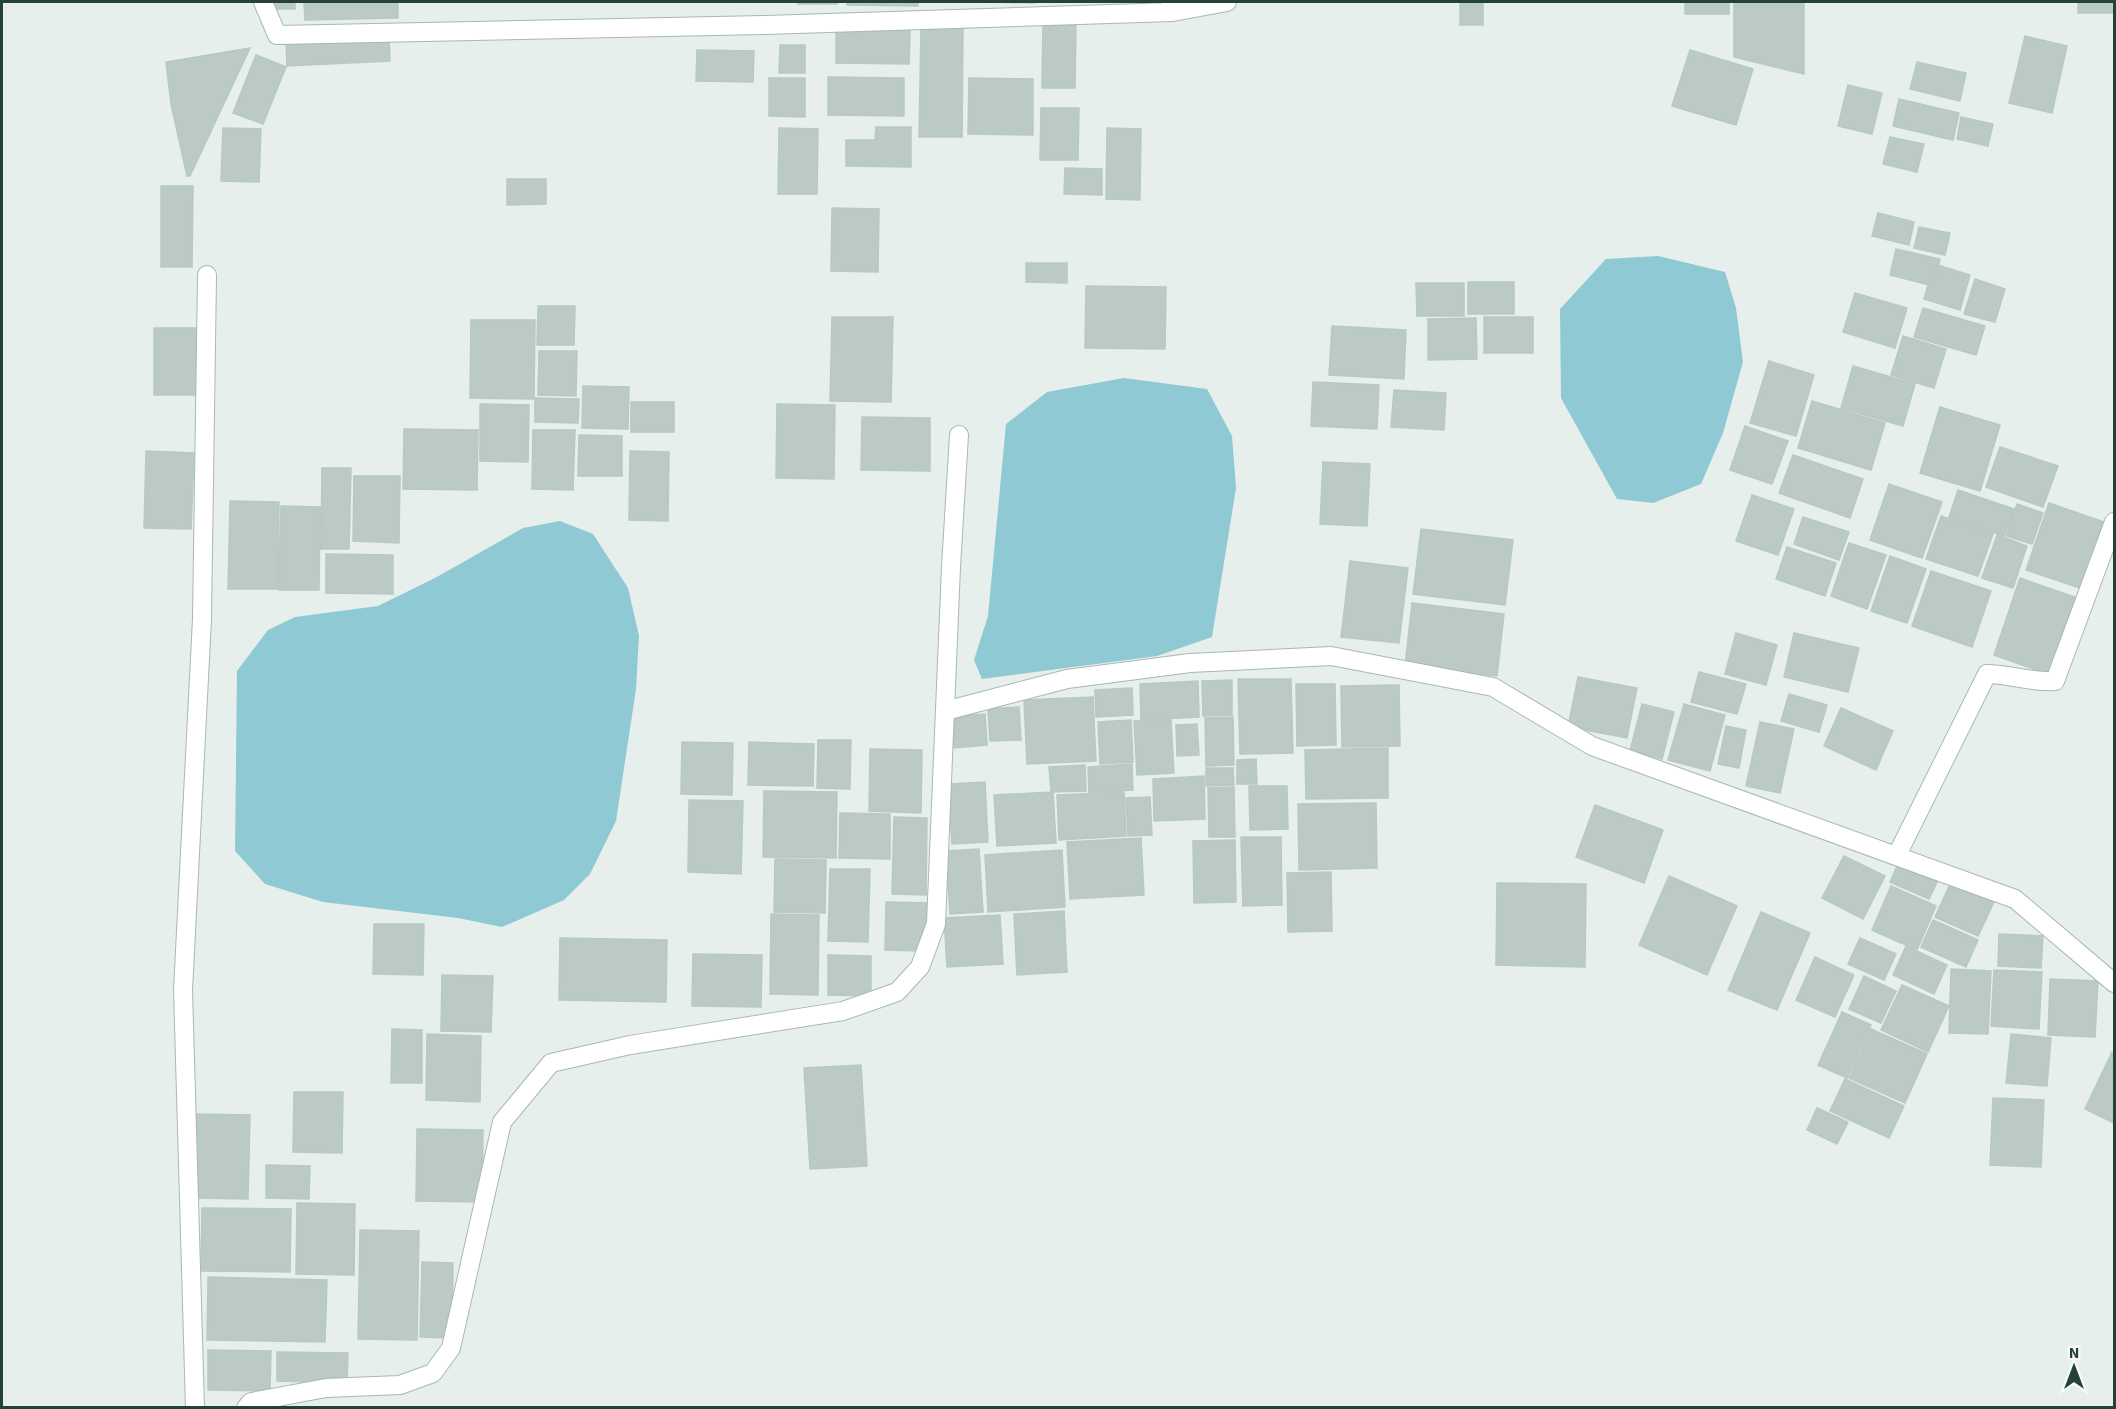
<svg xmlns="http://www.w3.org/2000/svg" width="2116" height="1409" font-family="'Source Sans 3',sans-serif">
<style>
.water{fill:#8ec9d4}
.building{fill:#bbcac4;stroke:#b8c9c2;stroke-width:1.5}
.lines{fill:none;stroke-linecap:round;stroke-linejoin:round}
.street-casing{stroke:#a8b8b2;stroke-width:20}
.street{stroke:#fff;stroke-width:18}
</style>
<rect width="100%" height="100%" fill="#e6efeb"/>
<path class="water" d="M1658,256L1725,272L1736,308L1743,362L1723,433L1701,484L1653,503L1617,499L1561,398L1560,309L1606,259Z
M1124,378L1207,389L1232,436L1236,488L1212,637L1157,656L982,679L974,660L988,616L1006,424L1047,392Z
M560,521L593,534L628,588L639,636L636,689L616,821L590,874L564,900L502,927L458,918L323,902L265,884L235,851L237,671L268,630L295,617L378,606L435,578L523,528Z"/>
<path class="building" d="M268,2H295V9H268Z
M304,2H398V18L305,20Z
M798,2H837V4H798Z
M847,2H918V6L847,5Z
M985,2H1035V3Z
M1460,2H1483V25H1460Z
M1685,2H1729V14H1685Z
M1734,2H1804V74L1734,57Z
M2078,2H2114V13H2078Z
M1043,21H1076L1075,88H1042Z
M921,28L963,29L962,137H919Z
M836,30L910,31L909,64L836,63Z
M2025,36L2067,46L2052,113L2009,103Z
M389,38L390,61L287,66L286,43Z
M780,45H805V73H779Z
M250,48L190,176H187L171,104L166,62Z
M697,50L754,51L753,82L696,81Z
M1690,50L1753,69L1736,125L1672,106Z
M256,55L286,67L263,124L233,113Z
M1917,62L1966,73L1960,101L1910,89Z
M828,77L904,78V116L828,115Z
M769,78H805V117L769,116Z
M969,78L1033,79V135L968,134Z
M1848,85L1882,93L1872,134L1838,126Z
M1899,99L1959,113L1953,140L1893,126Z
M1041,108H1079L1078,160H1040Z
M1961,117L1993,124L1988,146L1957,139Z
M876,127H911V167L846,166V140H875Z
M223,128L261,129L259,182L221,181Z
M779,128L818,129L817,194H778Z
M1107,128L1141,129L1140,200L1106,199Z
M1890,137L1924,144L1917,172L1883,164Z
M1065,168L1102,169V195L1064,194Z
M507,179H546V204L507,205Z
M161,186H193L192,267H161Z
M832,208L879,209L878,272L831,271Z
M1878,213L1914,222L1909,245L1872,236Z
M1919,227L1950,233L1945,255L1914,248Z
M1896,249L1940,259L1934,286L1890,275Z
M1026,263H1067V283L1026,282Z
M1934,264L1970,275L1960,310L1924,299Z
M1975,279L2005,289L1995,322L1964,314Z
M1468,282H1514V314H1468Z
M1416,283H1464V316H1417Z
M1086,286L1166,287L1165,349L1085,348Z
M1855,293L1907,308L1895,348L1843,332Z
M538,306H575L574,345H537Z
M1923,308L1985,326L1976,355L1914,337Z
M832,317H893L891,402L830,401Z
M1484,317H1533V353H1484Z
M1476,318L1477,359L1428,360V319Z
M471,320H535L534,399L470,398Z
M1332,326L1406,330L1404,379L1329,375Z
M154,328H196V395H154Z
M1903,336L1946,349L1934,388L1891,375Z
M539,351H577L576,396L538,395Z
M1769,361L1814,375L1796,436L1750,423Z
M1853,366L1915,384L1903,426L1841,408Z
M1313,382L1379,385L1377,429L1311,426Z
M583,386L629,387L628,429L582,428Z
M1394,390L1446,393L1444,430L1391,427Z
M535,398L579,399L578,423L535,422Z
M1812,401L1885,423L1871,470L1798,448Z
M631,402H674V432H631Z
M480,404L529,405L528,462L480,461Z
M777,404L835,405L834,479L776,478Z
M1940,407L2000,425L1980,491L1920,473Z
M862,417L930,418V471L861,470Z
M1745,426L1788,441L1772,484L1730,470Z
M404,429L478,430L477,490L403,489Z
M533,430H575L573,490L532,489Z
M579,435L622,436V476H578Z
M2000,447L2058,466L2043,507L1986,487Z
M146,451L194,453L191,529L144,528Z
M630,451L669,452L668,521L629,520Z
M1793,455L1863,479L1850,518L1779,493Z
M1323,462L1370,464L1367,526L1320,524Z
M322,468H351L349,549H321Z
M354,476H400L399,543L353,541Z
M1889,484L1942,502L1922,558L1870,540Z
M1958,490L2014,509L2004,536L1949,517Z
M1752,495L1794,509L1778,555L1736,541Z
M230,501L279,502L278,589H228Z
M2049,503L2104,522L2080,588L2026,570Z
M2017,504L2043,513L2032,544L2006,536Z
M281,506L320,507L319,590H279Z
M1941,516L1993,534L1978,576L1926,559Z
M1803,517L1849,532L1839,560L1794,544Z
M1421,529L1513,540L1505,605L1413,594Z
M1997,535L2027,546L2013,588L1982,578Z
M1849,543L1886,555L1867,609L1831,596Z
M1787,547L1836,563L1825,596L1776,579Z
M326,554L393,555V594L326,593Z
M1890,556L1926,569L1907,623L1871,611Z
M1350,561L1408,568L1399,643L1341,637Z
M1931,571L1991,591L1972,647L1912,626Z
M2020,578L2080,599L2053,676L1994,655Z
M1412,603L1504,614L1497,676L1405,666Z
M1736,633L1777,645L1766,685L1725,674Z
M1794,633L1859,648L1848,692L1784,677Z
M1699,672L1746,684L1737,714L1691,702Z
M1578,677L1637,688L1627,738L1568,727Z
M1238,679H1291L1293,753L1240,754Z
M1232,680V715L1203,716L1202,681Z
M1198,681L1199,717L1141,720L1140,684Z
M1296,684H1335L1336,745L1297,746Z
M1399,685L1400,746L1342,747L1341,686Z
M1132,688L1133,715L1096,717L1095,690Z
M1789,694L1827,705L1819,732L1781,721Z
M1093,697L1096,761L1027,764L1024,700Z
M1642,704L1674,712L1662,759L1630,751Z
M1684,704L1725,715L1710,771L1668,760Z
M1019,707L1021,740L990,741L988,709Z
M1841,708L1893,731L1876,770L1824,746Z
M985,714L987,745L953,748L951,716Z
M1233,717L1234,765L1206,766L1205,718Z
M1131,720L1133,762L1100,764L1098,722Z
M1171,720L1174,773L1137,775L1134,721Z
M1760,722L1794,729L1780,793L1746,786Z
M1197,724L1199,755L1177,756L1176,725Z
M1726,726L1746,730L1739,768L1718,764Z
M818,740H851L850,789L817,788Z
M682,742L733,743L732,795L681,794Z
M749,742L814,744L813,786L748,785Z
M1388,748V798L1306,799L1305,750Z
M870,749L922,750L921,813L869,811Z
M1256,759L1257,784H1237V760Z
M1132,764L1133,790L1089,792L1088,767Z
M1085,765L1086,791L1051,792L1049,767Z
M1206,768H1233L1234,785L1206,786Z
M1204,776L1205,819L1154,821L1153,779Z
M985,782L988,842L952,844L948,784Z
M1249,786H1287L1288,829L1250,830Z
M1234,787L1235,837H1209L1208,788Z
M764,791L837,792L836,858L763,857Z
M1053,792L1056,843L997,846L994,795Z
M1124,792L1126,836L1059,840L1057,795Z
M1150,797L1152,835L1128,836L1126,798Z
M689,800L743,801L741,874L688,872Z
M1376,803L1377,868L1299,870L1298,804Z
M1595,805L1663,830L1644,883L1576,857Z
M840,813L890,814V859L839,858Z
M894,817L927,818L926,895L892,894Z
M1241,837H1281L1282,905L1243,906Z
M1141,838L1144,895L1070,899L1067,842Z
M1235,840L1236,902L1194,903L1193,841Z
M979,849L983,912L950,914L946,851Z
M1062,850L1065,907L988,912L985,855Z
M1844,856L1885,876L1863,919L1822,898Z
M775,859L826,860L825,913L774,912Z
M1900,859L1940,876L1929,899L1890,882Z
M830,869H870L868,942L828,941Z
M1331,872L1332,931L1288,932L1287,873Z
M1669,876L1737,906L1707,975L1639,945Z
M1951,882L1994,902L1978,936L1935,917Z
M1497,883L1586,884L1585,967L1496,965Z
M1891,886L1936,906L1917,950L1872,930Z
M886,902L930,903L929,936L923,951L885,950Z
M1064,911L1067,972L1017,975L1014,914Z
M1761,912L1810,933L1777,1010L1728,990Z
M771,914L819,915L818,995L770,994Z
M1000,915L1003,964L947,967L944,918Z
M1933,920L1978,940L1966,967L1921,947Z
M374,924H424L423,975L373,974Z
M1999,934L2043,936L2041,968L1998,966Z
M560,938L667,940L666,1002L559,1000Z
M1860,938L1896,954L1884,980L1848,964Z
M1906,946L1947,965L1934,994L1893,975Z
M693,954L762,955L761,1007L692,1006Z
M828,955L871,956V996L828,995Z
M1815,957L1854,975L1835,1017L1796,1000Z
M1951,969L1991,971L1988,1034L1949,1033Z
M1994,970L2042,972L2039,1029L1991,1026Z
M442,975L493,976L491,1032L441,1031Z
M1864,976L1896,991L1881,1023L1849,1009Z
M2050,979L2098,981L2095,1037L2048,1035Z
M1902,985L1949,1006L1928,1052L1881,1030Z
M1842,1012L1871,1025L1847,1078L1818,1065Z
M392,1029L422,1030V1083H391Z
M1871,1029L1927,1054L1905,1103L1849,1078Z
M427,1034L481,1036L480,1102L426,1100Z
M2011,1034L2051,1038L2047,1086L2006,1083Z
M2112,1052L2114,1054V1123L2085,1109Z
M861,1065L867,1166L810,1169L804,1068Z
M1845,1079L1904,1106L1889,1138L1830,1111Z
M294,1092H343L342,1153L293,1152Z
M1993,1098L2044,1100L2041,1167L1990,1165Z
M1817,1108L1848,1122L1837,1144L1807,1130Z
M195,1114L250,1115L248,1199L194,1198Z
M417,1129L483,1130L482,1202L416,1201Z
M266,1165L310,1166L309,1199L266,1198Z
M297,1203L355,1204L354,1275L296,1274Z
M202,1208L291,1209L290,1272L201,1271Z
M360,1230L419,1231L417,1340L358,1339Z
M422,1262L453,1263L452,1338L420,1337Z
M208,1277L327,1280L325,1342L207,1340Z
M208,1350L271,1351L270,1391L208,1390Z
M277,1352L348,1353L347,1383L277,1381Z"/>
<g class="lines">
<defs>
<path id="street" d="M263,2L277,35L765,25L1173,12
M1171,2L1173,12L1227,2
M945,711L1067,679L1190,663L1331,656L1493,687L1592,746L2015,899L2114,983
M1897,855L1987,674C2011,674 2031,683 2055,681L2114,522
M195,1408L183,990L202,619L207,275
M246,1408L251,1402L326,1388L400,1385L433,1373L451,1348L502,1122L551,1063L630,1045L843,1011L897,992L920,967L936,924L951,567L959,435"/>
</defs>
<use href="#street" class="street-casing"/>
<use href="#street" class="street"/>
</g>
<rect width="2116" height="1409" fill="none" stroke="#24423a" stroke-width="6"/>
<g transform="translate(2074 1367)" stroke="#f7fbf9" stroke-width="4.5" paint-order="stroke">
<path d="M0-4.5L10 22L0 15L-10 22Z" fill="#24423a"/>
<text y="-9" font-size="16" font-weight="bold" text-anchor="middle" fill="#24423a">N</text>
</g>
</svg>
